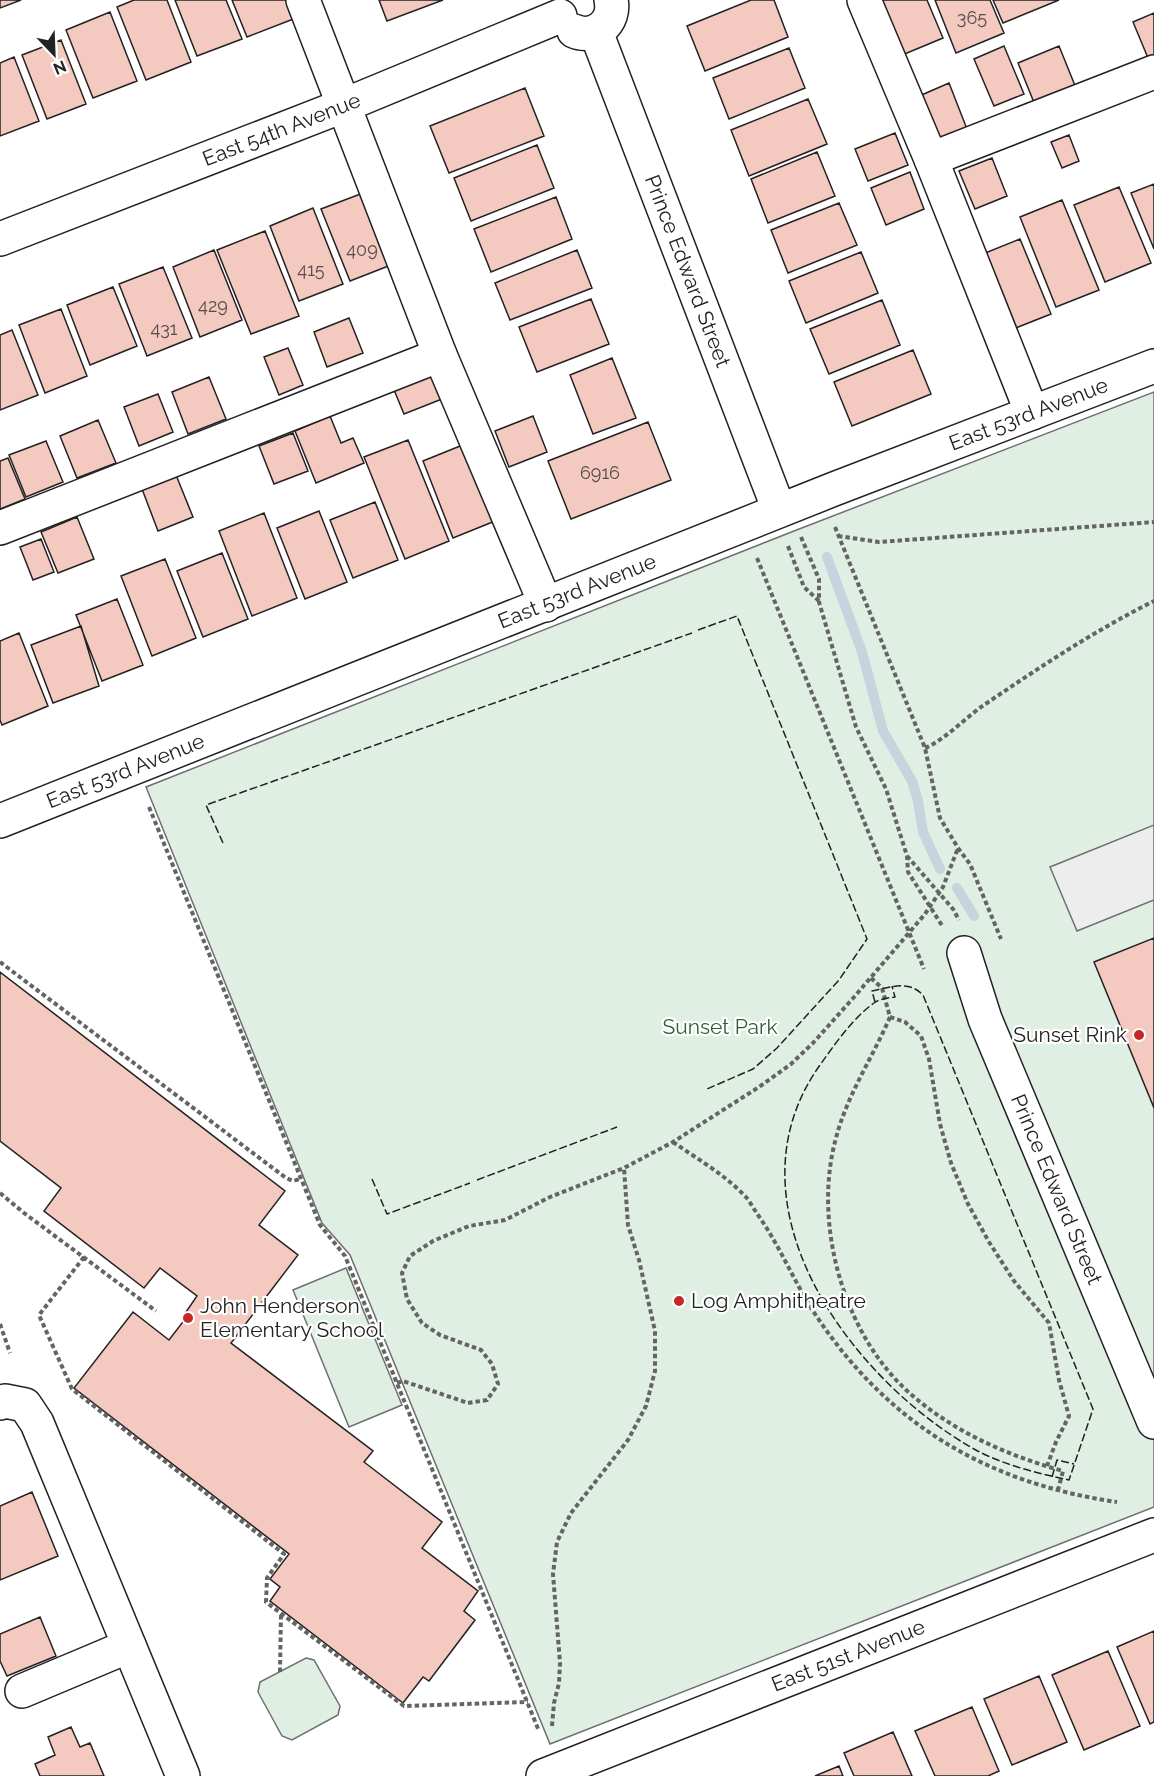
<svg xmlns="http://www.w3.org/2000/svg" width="1154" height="1776" font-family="Raleway,sans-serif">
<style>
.green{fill:#e0efe3;stroke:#6f6f6f;stroke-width:1.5}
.parking{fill:#ededed;stroke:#6f6f6f;stroke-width:1.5}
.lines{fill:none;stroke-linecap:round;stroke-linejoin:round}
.stream{stroke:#c7d3dd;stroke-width:10}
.building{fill:#f3c9c0;stroke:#222;stroke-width:1.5}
.minor-casing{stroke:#222;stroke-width:36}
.path{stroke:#646464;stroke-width:4;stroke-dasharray:4.5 3;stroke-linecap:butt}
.minor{stroke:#fff;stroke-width:33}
.fence{stroke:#222;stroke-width:1.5;stroke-dasharray:8 3;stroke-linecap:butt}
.poi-dot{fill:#c62828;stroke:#fff;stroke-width:2}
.labels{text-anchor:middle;stroke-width:4.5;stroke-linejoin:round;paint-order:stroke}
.number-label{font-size:18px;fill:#564c4a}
.street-label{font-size:21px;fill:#222;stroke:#fff}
.park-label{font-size:21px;fill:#2f5e38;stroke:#fff}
.poi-label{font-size:21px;fill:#222;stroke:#fff;text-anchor:start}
</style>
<rect width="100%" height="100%" fill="#fff"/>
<path class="green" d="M1154,392V1507L550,1744L350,1255L322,1223L146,787L794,531Z
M346,1268L402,1405L349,1427L293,1290Z
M306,1658L314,1660L340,1706L338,1715L292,1740L282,1736L258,1692L260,1682Z"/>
<path class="parking" d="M1154,825V900L1077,931L1050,867Z"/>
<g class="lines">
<path class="stream" d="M827,557L862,652L883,731L912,781L918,801L923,832L940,869
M957,888L974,916"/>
</g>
<path class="building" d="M0,0H21L0,8Z
M134,0H167L191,62L146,80L117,7Z
M175,0H226L242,39L197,56Z
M232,0H289L296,18L247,37Z
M379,0H443L387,21Z
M751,0H774L788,37L705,71L687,26Z
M872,0H927L943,38L895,58Z
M935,0H990L1004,33L956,53Z
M993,0H1059L1003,23Z
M110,12L137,81L93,98L66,30Z
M1154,13V55L1148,58L1133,22Z
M61,40L86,104L47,119L22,55Z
M1004,46L1024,94L994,106L974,59Z
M1059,46L1076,88L1035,105L1018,63Z
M789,48L805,88L729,119L713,78Z
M14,57L39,121L0,136V63Z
M949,83L967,129L936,142L917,97Z
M525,88L544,136L449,173L430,126Z
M808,99L827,144L749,176L731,130Z
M895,133L908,165L868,181L855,149Z
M1069,135L1079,161L1062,168L1051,142Z
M537,145L554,188L471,221L454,178Z
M817,152L835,196L768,223L751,179Z
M992,158L1007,196L975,209L959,171Z
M910,172L924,209L886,225L871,188Z
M1154,184V249L1131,193Z
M1119,187L1151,263L1105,282L1074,205Z
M363,193L391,265L350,281L321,209Z
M556,197L572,239L491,272L474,229Z
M1062,200L1099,290L1056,307L1020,217Z
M839,203L857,245L788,273L771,230Z
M313,208L343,284L299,301L270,226Z
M265,231L299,316L251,334L217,250Z
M1020,239L1051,314L1008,331L978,256Z
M214,250L242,320L200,337L173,267Z
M577,250L592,288L510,320L495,283Z
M861,252L878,293L806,323L789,281Z
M163,267L192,338L147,356L119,284Z
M113,287L137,346L90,365L67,305Z
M591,299L609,344L537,372L519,327Z
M882,300L900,345L829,374L810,329Z
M61,309L87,376L45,393L19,325Z
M349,318L363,353L327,367L314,332Z
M12,330L38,395L0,410V335Z
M288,348L303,385L279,395L264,357Z
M913,350L931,394L852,426L834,382Z
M612,358L636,418L593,434L570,375Z
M433,375L442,399L404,414L394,390Z
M209,377L226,419L188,434L172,392Z
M158,394L173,432L139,446L124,407Z
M330,416L341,443L353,438L364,463L316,483L295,431Z
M533,416L547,452L509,467L495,431Z
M98,420L116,463L77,478L60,436Z
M648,422L671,480L571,519L548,461Z
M293,433L308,471L274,484L259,446Z
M408,440L449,541L405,559L364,457Z
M46,441L63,482L26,497L9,455Z
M465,444L495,521L453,538L423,461Z
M8,458L25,499L0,509V461Z
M176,475L193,517L158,531L142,489Z
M375,502L398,560L353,578L330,520Z
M319,511L347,582L305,599L277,528Z
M264,513L297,598L252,616L219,531Z
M77,517L94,559L58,573L41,532Z
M41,539L54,572L33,580L20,547Z
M222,553L248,619L203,637L177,571Z
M165,559L196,638L152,656L121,576Z
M117,599L143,665L102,681L76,615Z
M81,626L99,686L53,703L31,645Z
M19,633L48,706L2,725L0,720V641Z
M1154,938V1108L1094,962Z
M0,972L285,1191L259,1225L298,1255L231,1343L373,1451L364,1462L442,1522L422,1548L478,1591L464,1611L475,1620L429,1681L423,1677L403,1703L270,1601L280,1587L270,1579L289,1554L74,1388L133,1312L169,1340L189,1314L186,1312L197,1296L160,1268L144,1288L44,1211L61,1188L0,1141Z
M32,1492L58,1556L0,1580V1506Z
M40,1617L56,1656L7,1676L0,1661V1634Z
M1154,1631V1722L1150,1724L1117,1647Z
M1108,1651L1140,1726L1084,1750L1052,1675Z
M1039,1676L1067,1742L1012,1765L984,1699Z
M972,1707L999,1771L988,1776H935L915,1731Z
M71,1727L80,1747L90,1743L104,1776H40L35,1764L55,1755L48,1737Z
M893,1732L912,1776H854L844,1753Z
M839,1766L843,1776H815Z"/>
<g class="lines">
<defs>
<g id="minor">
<path d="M303,0L440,355L546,605"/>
<path d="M864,0L931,159L1032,413"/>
<path d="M574,31C595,40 616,22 611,0"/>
<path id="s1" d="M596,32L779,510"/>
<path d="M931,159L1154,72"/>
<path id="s2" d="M0,239L345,105L560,16"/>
<path d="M0,528L440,355"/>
<path id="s3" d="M0,821L834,489L1154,366"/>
<path id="s4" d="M964,953L985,1019L1154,1422"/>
<path d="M0,1403L5,1401L25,1405L37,1423L183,1776"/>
<path d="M22,1691L129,1646"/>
<path id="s5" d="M543,1776L1154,1535"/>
</g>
</defs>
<use href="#minor" class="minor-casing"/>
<path class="path" d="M835,527L925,748L940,818L958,848L970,864L1001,939
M838,536L879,542L1154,522
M801,537L819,579V602L856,727L886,789L907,856L908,872L943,927
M788,546L804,587L819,601
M757,558L924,969
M925,748C946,739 965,718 984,705C1040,667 1094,631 1154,601
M149,807L320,1225L345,1256L539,1731
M907,856L953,909L959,920
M0,962L286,1178L293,1181L300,1179
M871,978L882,988L890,1017C873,1057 847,1095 836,1138C812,1224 844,1338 913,1396C956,1433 1009,1456 1063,1471L1058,1490
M890,1017L905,1022L921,1036L929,1059L940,1124L951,1163L968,1204L989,1242L1014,1281L1049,1323L1059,1380L1069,1416L1056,1442L1047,1466
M673,1142C696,1158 722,1173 742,1193C749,1199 753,1208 758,1215C780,1246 794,1282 815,1314C888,1424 986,1483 1117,1502
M0,1193L24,1213L156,1311
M84,1257L39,1315L72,1389L284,1554L267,1578L266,1602L404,1706L528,1702
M0,1324L10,1353
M397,1383L403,1381L468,1403L487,1400L498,1384L492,1364L481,1350L440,1335L422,1323L407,1299L402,1273L410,1256L433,1241L469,1226L505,1220L550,1197L624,1168L673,1142L759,1087L791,1064L813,1043L855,996L925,914L943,887L958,848
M280,1672L281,1614
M552,1726L554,1703L559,1683L560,1663L553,1574L557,1542L571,1513L628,1440L646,1406L655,1371V1331L639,1260L628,1225L624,1168"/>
<use href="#minor" class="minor"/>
<path class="fence" d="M698,630L737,616L867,939L839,980L777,1048L753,1069L707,1089
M223,843L206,805L692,633
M875,1002L872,991C890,987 909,980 923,995L1093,1409L1069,1480C1037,1473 1003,1465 974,1449C850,1379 721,1204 820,1065C835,1044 852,1019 874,1003C879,999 888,998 895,997L892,986
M372,1179L387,1214L470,1183
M477,1180L617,1127
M1052,1477L1057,1460L1074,1464"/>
</g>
<g class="poi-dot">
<circle cx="1139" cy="1035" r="6"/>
<circle cx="679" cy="1301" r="6"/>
<circle cx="188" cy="1318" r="6"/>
</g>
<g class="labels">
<g class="number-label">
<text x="972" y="24">365</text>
<text x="362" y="256">409</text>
<text x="311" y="276">415</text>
<text x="213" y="312">429</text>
<text x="164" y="335">431</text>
<text x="600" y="479">6916</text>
</g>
<g class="street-label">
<text dy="7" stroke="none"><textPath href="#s2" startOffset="302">East 54th Avenue</textPath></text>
<text dy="7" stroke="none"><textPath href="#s1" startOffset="256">Prince Edward Street</textPath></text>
<text dy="7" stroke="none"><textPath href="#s3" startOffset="1106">East 53rd Avenue</textPath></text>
<text dy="7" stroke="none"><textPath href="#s3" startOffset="621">East 53rd Avenue</textPath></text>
<text dy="7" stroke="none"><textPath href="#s3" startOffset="135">East 53rd Avenue</textPath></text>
<text dy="7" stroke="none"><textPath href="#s4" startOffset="254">Prince Edward Street</textPath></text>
<text dy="7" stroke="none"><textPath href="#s5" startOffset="328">East 51st Avenue</textPath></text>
</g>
<g class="park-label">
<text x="720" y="1034">Sunset Park</text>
</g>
<g class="poi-label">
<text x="1127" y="1042" text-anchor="end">Sunset Rink</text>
<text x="691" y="1308">Log Amphitheatre</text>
<text x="200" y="1313">John Henderson<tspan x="200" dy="24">Elementary School</tspan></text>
</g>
</g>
<g transform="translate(54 54) rotate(157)" stroke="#ffffff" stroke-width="4.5" paint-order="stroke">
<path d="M0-4.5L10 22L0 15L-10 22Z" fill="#222222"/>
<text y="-9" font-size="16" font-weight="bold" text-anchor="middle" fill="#222222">N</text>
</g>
</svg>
